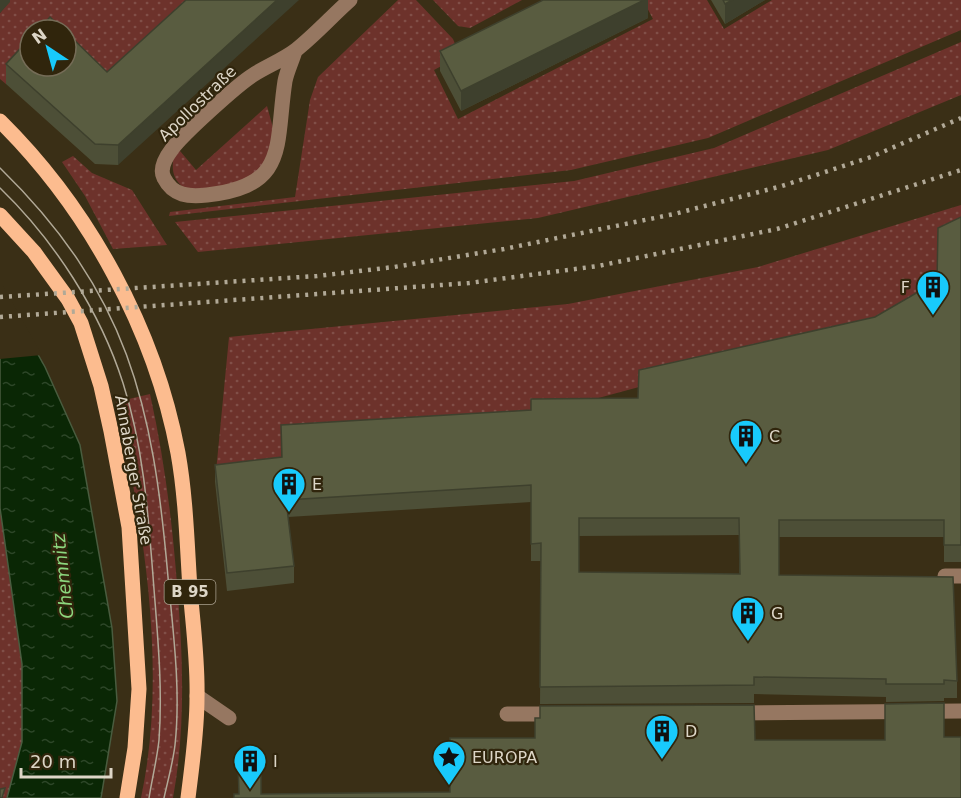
<svg xmlns="http://www.w3.org/2000/svg" width="961" height="798" font-family="'DejaVu Sans',sans-serif">
<style>
.grass{fill:url(#grass-dots)}
.water{fill:url(#water-ripples);stroke:#495c3f;stroke-width:1.5}
.pier{fill:#3a2f16}
.lines{fill:none;stroke-linecap:round;stroke-linejoin:round}
.minor{stroke:#967761;stroke-width:15}
.major{stroke:#fcbc8f;stroke-width:15}
.tram{stroke:#b1a997;stroke-width:1.5}
.rail{stroke:#b1a997;stroke-width:4.5;stroke-dasharray:3 6;stroke-linecap:butt}
.wall{fill:#4d4f37;fill-rule:evenodd}
.shaded-wall{fill:#3e402d}
.building{fill:#595c40;stroke:#3e402d;stroke-width:1.5;fill-rule:evenodd}
.labels{text-anchor:middle;stroke-width:4.5;stroke-linejoin:round;paint-order:stroke}
.shield{fill:#30250c;stroke:#a9a18f;stroke-width:1.5}
.shield-label{font-size:15px;font-weight:bold;fill:#ddd6c7}
.street-label{font-size:16px;fill:#ddd6c7;stroke:#30250c}
.poi-label{font-size:16px;fill:#ddd6c7;stroke:#30250c;text-anchor:start}
.water-label{font-size:18px;font-style:italic;fill:#8cd77e;stroke:#30250c}
</style>
<defs>
<pattern id="grass-dots" width="8" height="8" patternUnits="userSpaceOnUse" patternTransform="scale(1.5)"><rect width="8" height="8" fill="#6d322b"/><path d="M2 2h.1M6 6h.1" fill="none" stroke="#814f48" stroke-width="1.8" stroke-linecap="round"/></pattern>
<pattern id="water-ripples" width="26" height="14" patternUnits="userSpaceOnUse" patternTransform="scale(1.5)"><rect width="26" height="14" fill="#0a2705"/><path d="M2 4q2-2 4 0t4 0M15 11q2-2 4 0t4 0" fill="none" stroke="#2d4628"/></pattern>
</defs>
<rect width="100%" height="100%" fill="#3a2f16"/>
<path class="grass" d="M7,0H207L107,92L66,52V30H30V58L6,84L0,79V13L9,2Z
M398,0H416L453,39L460,56L434,70L458,119L653,19L643,0H707L724,29L772,0H961V30L708,138L571,170L169,216L170,212L295,197L310,100L318,77Z
M433,0H522L470,28L458,26Z
M961,42V95L828,150L538,218L198,252L175,222L574,181L714,148Z
M267,106L275,135L269,161L255,175L224,189H185C168,175 173,165 175,145L196,170Z
M73,156L92,173L132,190L167,245L113,249L85,196L62,162Z
M961,205V234L937,298L875,334L639,387L532,416L281,443L282,475L215,482L229,337L568,304L758,267Z
M150,394C164,457 172,519 177,584C183,656 186,726 173,798H141C168,671 144,527 116,402Z
M0,508L22,664V742L7,798H0Z"/>
<path class="water" d="M0,287L45,367L80,445L112,628L117,701L101,798H7L22,742V664L0,508Z"/>
<path class="pier" d="M0,284L3,286L42,355L0,359Z"/>
<g class="lines">
<path class="minor" d="M295,51C292,61 287,71 285,81C275,146 289,186 207,195C189,197 173,196 164,178C159,169 166,157 172,149C182,135 237,85 253,75C267,66 283,60 296,50C315,35 332,16 350,0
M945,576H961
M197,696L229,718
M736,713L961,711
M507,714H559"/>
<path class="major" d="M0,121C89,209 155,330 178,453C186,498 187,544 190,589C193,625 198,662 197,698C197,732 192,765 188,798
M0,215L34,252L68,299L81,323L101,386L111,431L129,527L139,689L135,748L127,798"/>
<path class="tram" d="M0,168C128,293 153,404 168,577C173,631 181,690 175,745C173,762 168,780 164,798
M0,188C54,240 100,311 123,383C143,445 148,511 153,576C157,630 163,685 159,740C157,759 152,779 149,798"/>
<path class="rail" d="M0,297L317,276L394,267L504,249L674,214L782,186L871,157L961,118
M0,317L469,283L598,266L777,229L961,170"/>
</g>
<path class="wall" d="M186,0L118,165L95,164L6,84V64L107,72Z
M648,0V18L461,111L440,71V51Z
M711,0H765L725,24Z
M961,217V562H944V537H779V575L957,681V698H944V701L886,702V697L754,694V703L540,704L541,561H531V502L288,517L294,566V583L227,591L215,482V465L281,457L531,410L638,398L875,317L937,281ZM739,535V574L579,572V536Z"/>
<path class="shaded-wall" d="M0,0H10V2L0,13Z
M277,0H299L118,165V145Z
M644,0H648V18L461,111V91Z
M732,0H765L725,24V4Z"/>
<path class="building" d="M186,0H277L118,145L95,144L6,64L30,38V66H66V32L107,72Z
M543,0H644L461,91L440,51Z
M723,0H732L725,4Z
M50,17L63,30H38Z
M961,217V545H944V520H779V575L953,577L957,681L944,680V684H886V679L754,677V685L540,687L541,543L531,544V485L286,500L294,566L227,573L215,465L282,457L281,425L531,410V399L638,398L639,370L875,317L937,281L938,228ZM579,518H739L740,574L579,572Z
M944,703V737H961V798H234V794H239L238,764H261V794L450,792V738H535V718H540V706L754,705L755,740H885V704Z
M5,788L2,798H0V789Z"/>
<defs>
<symbol id="building-pin" viewBox="-11 -11 22 30"><path d="M0 17L-7.5 6A9.5 9.5 0 1 1 7.5 6Z" fill="#18cafc" stroke="#30250c"/><path d="M-4-6H4V6H1V3H-1V6H-4ZM-2.5-4.3h1.7v1.8h-1.7ZM.8-4.3h1.7v1.8H.8ZM-2.5-1h1.7V.8h-1.7ZM.8-1h1.7V.8H.8Z" fill="#111"/></symbol>
<symbol id="sight-pin" viewBox="-11 -11 22 30"><path d="M0 17L-7.5 6A9.5 9.5 0 1 1 7.5 6Z" fill="#18cafc" stroke="#30250c"/><path d="M0-6L1.8-2.2L6-1.7L2.9 1.2L3.7 5.4L0 3.3L-3.7 5.4L-2.9 1.2L-6-1.7L-1.8-2.2Z" fill="#111"/></symbol>
</defs>
<g fill-rule="evenodd">
<use href="#building-pin" x="914" y="268" width="38" height="52"/>
<use href="#building-pin" x="727" y="417" width="38" height="52"/>
<use href="#building-pin" x="270" y="465" width="38" height="52"/>
<use href="#building-pin" x="729" y="594" width="38" height="52"/>
<use href="#building-pin" x="643" y="712" width="38" height="52"/>
<use href="#sight-pin" x="430" y="738" width="38" height="52"/>
<use href="#building-pin" x="231" y="742" width="38" height="52"/>
</g>
<g class="labels">
<rect class="shield" x="164.5" y="580" width="51" height="24" rx="4.5"/>
<g class="shield-label">
<text x="190" y="597">B 95</text>
</g>
<g class="street-label">
<text transform="translate(197 103) rotate(-44)" y="6">Apollostraße</text>
<text transform="translate(134 470) rotate(80)" y="6">Annaberger Straße</text>
</g>
<g class="poi-label">
<text x="910" y="293" text-anchor="end">F</text>
<text x="769" y="442">C</text>
<text x="312" y="490">E</text>
<text x="771" y="619">G</text>
<text x="685" y="737">D</text>
<text x="472" y="763">EUROPA</text>
<text x="273" y="767">I</text>
</g>
<g class="water-label">
<text transform="translate(63 576) rotate(-96)" y="6">Chemnitz</text>
</g>
</g>
<g transform="translate(48 48) rotate(324)"><circle r="28" fill="#30250c" stroke="#756c57" stroke-width="1.5"/>
<path d="M0-4.5L10 22L0 15L-10 22Z" fill="#18cafc"/>
<text y="-9" font-size="16" font-weight="bold" text-anchor="middle" fill="#ddd6c7">N</text>
</g>
<path d="M21 768v9h90v-9" fill="none" stroke="#ddd6c7" stroke-width="3"/>
<text x="30" y="768" font-size="18" fill="#ddd6c7" stroke="#30250c" stroke-width="4.5" paint-order="stroke">20 m</text>
</svg>
